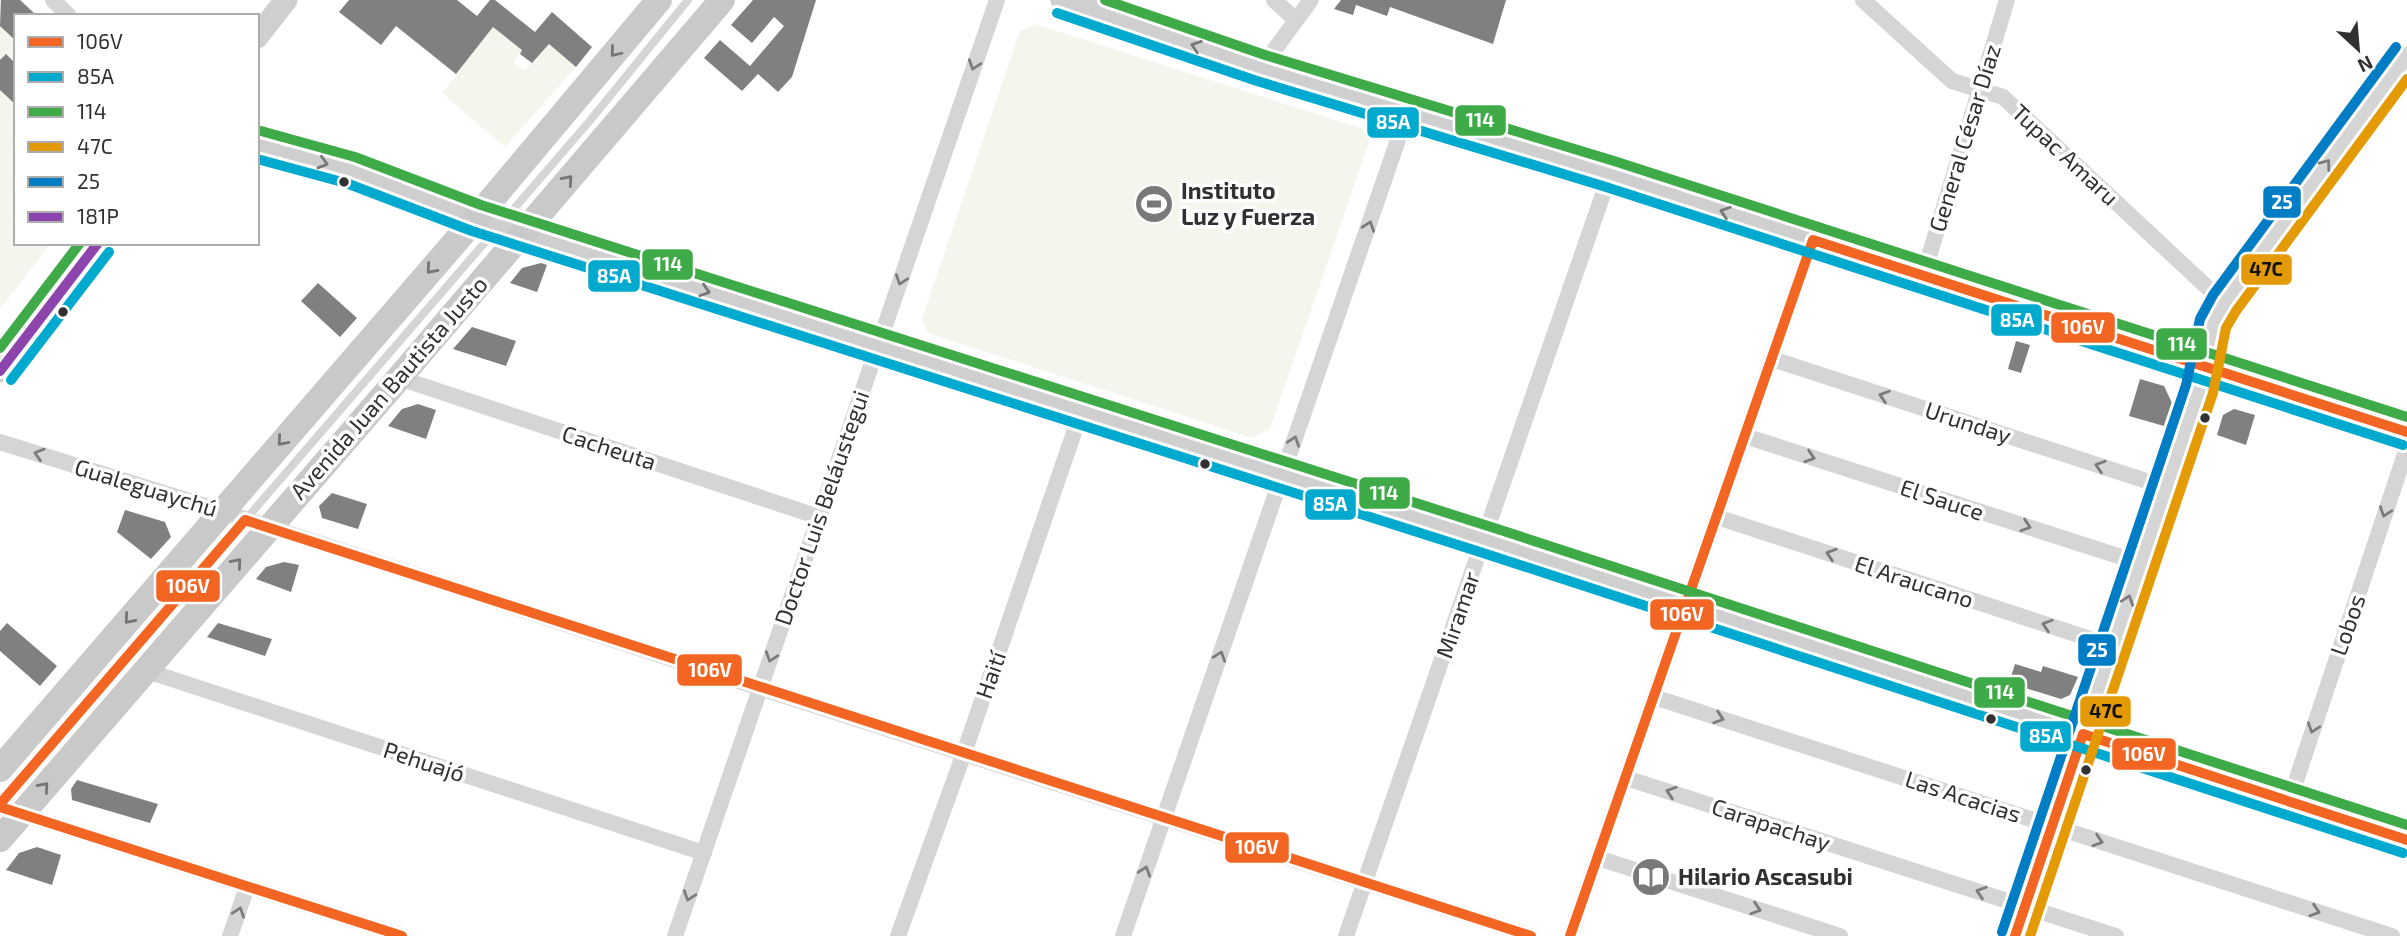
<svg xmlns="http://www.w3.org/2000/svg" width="2407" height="936" font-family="'Exo 2',sans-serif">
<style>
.green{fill:#f2f6ed}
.building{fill:#808080}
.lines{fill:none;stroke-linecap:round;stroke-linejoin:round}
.lane{stroke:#d5d5d5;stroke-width:8}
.street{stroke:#d5d5d5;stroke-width:16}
.secondary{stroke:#cfcfcf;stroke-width:23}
.primary{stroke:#c9c9c9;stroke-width:26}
.bus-1-casing{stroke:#fff;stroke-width:16}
.bus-2-casing{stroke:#fff;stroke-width:16}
.bus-3-casing{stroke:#fff;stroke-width:16}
.bus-4-casing{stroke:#fff;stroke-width:16}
.bus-5-casing{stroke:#fff;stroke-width:16}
.bus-6-casing{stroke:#fff;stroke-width:16}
.bus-1{stroke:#f26522;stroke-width:10}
.bus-2{stroke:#00a9ce;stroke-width:10}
.bus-3{stroke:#3fab48;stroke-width:10}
.bus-4{stroke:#e39a05;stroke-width:10}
.bus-5{stroke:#007dc5;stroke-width:10}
.bus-6{stroke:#8e44ad;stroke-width:10}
.oneway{stroke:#787878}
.oneway2{stroke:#757575}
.oneway3{stroke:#7b7b7b}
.bus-dot{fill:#313131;stroke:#fff;stroke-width:2.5}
.labels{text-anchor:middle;stroke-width:7;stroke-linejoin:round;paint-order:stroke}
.street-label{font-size:23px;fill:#313131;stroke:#fff}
.poi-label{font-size:23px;font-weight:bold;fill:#313131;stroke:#fff;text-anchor:start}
.line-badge{stroke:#fff;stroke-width:2.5}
.badge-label{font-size:19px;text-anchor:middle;font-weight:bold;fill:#fff}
.pale-badge-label{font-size:19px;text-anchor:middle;font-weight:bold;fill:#111}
</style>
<rect width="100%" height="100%" fill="#fff"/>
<path class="green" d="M0,0H21L39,16H16V243H51L0,309Z
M1035,24L1363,129L1369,142L1270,429L1252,438L928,333L922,319L1020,31Z
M493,27L522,50L513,62L524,71L549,44L576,67L505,147L442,93Z"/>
<path class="building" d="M1,0H20L37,16H16V41L0,26Z
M349,0H457L477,16L490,0H495L535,32L552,12L592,47L576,67L549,44L532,63L520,54L522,50L493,27L456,74L396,26L381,45L339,12Z
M753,0H816L792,77L778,92L758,74L742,91L704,58L720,40L750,66L784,26L774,17L752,43L731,25Z
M1341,0H1506L1493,44L1390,7L1387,16L1356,5L1353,15L1334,9Z
M6,54L16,64V105L0,90V60Z
M541,263L547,265L537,292L510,283L522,268Z
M318,283L357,318L340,337L301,301Z
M472,327L516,341L506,366L453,349Z
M2016,341L2030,345L2021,373L2008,369Z
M2140,379L2164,386L2172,403L2164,426L2129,416Z
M418,404L436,410L426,439L388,426L402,409Z
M2234,409L2255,415L2246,445L2217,435L2223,415Z
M332,493L367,504L358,529L322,518L319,506Z
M125,510L165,522L171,537L151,559L117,532Z
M284,562L299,565L291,592L256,579L266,567Z
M7,623L57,666L40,686L0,651V631Z
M218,623L272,639L265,656L207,637Z
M2015,664L2041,672L2043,666L2078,677L2070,695L2061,699L2009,683Z
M77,780L158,804L150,823L72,800L71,789Z
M37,847L61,855L52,885L6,870L19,853Z"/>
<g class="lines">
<path class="lane" d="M0,804L588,123L688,0"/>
<path class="street" d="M53,0L69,16
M1274,0L1296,20
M1863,0L1952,81L2003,97L2224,303
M1261,68L1311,0
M1923,276L2007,0
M1772,359L2165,487
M399,378L819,517
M1745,436L2140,563
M0,442L221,511L760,688L1531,936
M1717,517L2112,646
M144,670L704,853
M1654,697L2392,936
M1626,778L2116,936
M2289,802L2407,448
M0,807L402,936
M1598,858L1840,936
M230,936L247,887
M675,936L997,0
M898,936L964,753L1081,412
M1123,936L1408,111
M1346,936L1610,174
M1570,936L1813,240
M2015,936L2200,389L2213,323L2224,303L2407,55"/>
<path class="secondary" d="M1062,0L1261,68L1610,174L2407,432
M257,37L286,0
M257,144L350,170L476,218L1484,539L2407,840
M0,371L98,243"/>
<path class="primary" d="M0,769L476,218L659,0
M0,839L399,378L722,0"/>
<defs>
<path id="bus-1" d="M0,804L245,520L1531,936
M0,807L402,936
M1570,936L1813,240L2407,432
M2015,936L2083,734L2407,840"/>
<path id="bus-2" d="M1057,13L1257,81L1606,187L2403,445
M257,159L346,183L472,231L1480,552L2403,853
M11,380L109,252"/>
<path id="bus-3" d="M1105,0L1265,55L1614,161L2407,417
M261,131L355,157L481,205L1488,526L2407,825
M0,348L80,243"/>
<path id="bus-4" d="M2030,936L2213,393L2226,328L2236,311L2407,79"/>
<path id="bus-5" d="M2002,932L2186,385L2200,319L2213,295L2396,47"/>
<path id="bus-6" d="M0,371L98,243"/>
</defs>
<use href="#bus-1" class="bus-1-casing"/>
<use href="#bus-2" class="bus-2-casing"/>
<use href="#bus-3" class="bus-3-casing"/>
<use href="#bus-4" class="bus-4-casing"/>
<use href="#bus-5" class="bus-5-casing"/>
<use href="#bus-6" class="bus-6-casing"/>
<use href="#bus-1" class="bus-1"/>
<use href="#bus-2" class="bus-2"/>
<use href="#bus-3" class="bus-3"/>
<use href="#bus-4" class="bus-4"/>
<use href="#bus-5" class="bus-5"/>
<use href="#bus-6" class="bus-6"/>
</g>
<defs><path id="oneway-chevron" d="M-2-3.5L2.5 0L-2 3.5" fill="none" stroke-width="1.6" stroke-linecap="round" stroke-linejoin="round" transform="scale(1.75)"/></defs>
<g class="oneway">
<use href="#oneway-chevron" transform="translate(1196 46) rotate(-161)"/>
<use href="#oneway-chevron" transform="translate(323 163) rotate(16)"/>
<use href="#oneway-chevron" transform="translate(1725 212) rotate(-162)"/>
<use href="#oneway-chevron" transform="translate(705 291) rotate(18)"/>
</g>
<g class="oneway2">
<use href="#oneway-chevron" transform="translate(615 52) rotate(130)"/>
<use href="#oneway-chevron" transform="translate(568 180) rotate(-49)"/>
<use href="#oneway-chevron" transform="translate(431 269) rotate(131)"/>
<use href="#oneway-chevron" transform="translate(282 441) rotate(131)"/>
<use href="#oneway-chevron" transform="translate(237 563) rotate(-49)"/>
<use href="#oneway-chevron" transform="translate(129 619) rotate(131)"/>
<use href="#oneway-chevron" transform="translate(44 787) rotate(-49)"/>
</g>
<g class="oneway3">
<use href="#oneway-chevron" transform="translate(974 65) rotate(109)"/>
<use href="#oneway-chevron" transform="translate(2326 164) rotate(-53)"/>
<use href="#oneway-chevron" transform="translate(1369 226) rotate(-71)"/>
<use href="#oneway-chevron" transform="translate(901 280) rotate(109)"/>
<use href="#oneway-chevron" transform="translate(1884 396) rotate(-162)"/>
<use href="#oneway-chevron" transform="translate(1294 441) rotate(-71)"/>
<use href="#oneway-chevron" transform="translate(39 454) rotate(-163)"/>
<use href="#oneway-chevron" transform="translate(1810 457) rotate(18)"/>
<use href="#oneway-chevron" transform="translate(2100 466) rotate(-162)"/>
<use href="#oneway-chevron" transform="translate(2385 512) rotate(109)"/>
<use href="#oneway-chevron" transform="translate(2026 526) rotate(18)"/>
<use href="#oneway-chevron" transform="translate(1831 554) rotate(-162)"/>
<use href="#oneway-chevron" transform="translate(2128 600) rotate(-71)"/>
<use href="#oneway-chevron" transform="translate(2047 625) rotate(-162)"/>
<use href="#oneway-chevron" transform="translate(1220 656) rotate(-71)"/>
<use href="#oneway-chevron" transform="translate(771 657) rotate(109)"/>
<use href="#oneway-chevron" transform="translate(1719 718) rotate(18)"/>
<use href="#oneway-chevron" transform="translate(2313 728) rotate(109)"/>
<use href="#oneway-chevron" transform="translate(1671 792) rotate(-162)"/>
<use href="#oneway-chevron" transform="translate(2098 841) rotate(18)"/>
<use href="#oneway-chevron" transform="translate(1145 871) rotate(-71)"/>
<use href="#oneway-chevron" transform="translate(1981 892) rotate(-162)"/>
<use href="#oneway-chevron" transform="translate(689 896) rotate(109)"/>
<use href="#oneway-chevron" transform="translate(1756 909) rotate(18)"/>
<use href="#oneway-chevron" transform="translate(2315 911) rotate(18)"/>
<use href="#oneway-chevron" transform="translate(239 912) rotate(-71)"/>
</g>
<defs>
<symbol id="stadium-disc" viewBox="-11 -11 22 22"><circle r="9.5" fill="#797979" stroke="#fff"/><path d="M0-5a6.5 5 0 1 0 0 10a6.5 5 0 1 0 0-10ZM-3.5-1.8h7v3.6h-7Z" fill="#fff"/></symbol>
<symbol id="library-disc" viewBox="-11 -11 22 22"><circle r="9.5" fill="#797979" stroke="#fff"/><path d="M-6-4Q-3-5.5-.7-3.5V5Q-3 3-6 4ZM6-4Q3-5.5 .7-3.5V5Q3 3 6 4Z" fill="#fff"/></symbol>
</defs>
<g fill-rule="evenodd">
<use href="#stadium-disc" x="1132" y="182" width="44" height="44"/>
<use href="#library-disc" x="1629" y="855" width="44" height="44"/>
</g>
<g class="bus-dot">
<circle cx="344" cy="182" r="6"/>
<circle cx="63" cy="312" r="6"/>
<circle cx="2205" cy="418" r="6"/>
<circle cx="1205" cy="464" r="6"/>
<circle cx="1991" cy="719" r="6"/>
<circle cx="2086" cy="770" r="6"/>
</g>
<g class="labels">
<g class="street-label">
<text transform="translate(1965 138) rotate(-73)" y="8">General César Díaz</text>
<text transform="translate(2065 155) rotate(43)" y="8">Tupac Amaru</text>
<text transform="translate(389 388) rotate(-49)" y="8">Avenida Juan Bautista Justo</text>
<text transform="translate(1968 423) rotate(18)" y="8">Urunday</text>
<text transform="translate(609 448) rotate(18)" y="8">Cacheuta</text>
<text transform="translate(146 488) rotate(17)" y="8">Gualeguaychú</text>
<text transform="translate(1942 500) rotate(18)" y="8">El Sauce</text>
<text transform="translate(822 508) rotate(-71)" y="8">Doctor Luis Beláustegui</text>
<text transform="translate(1914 582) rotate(18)" y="8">El Araucano</text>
<text transform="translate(1458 615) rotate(-71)" y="8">Miramar</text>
<text transform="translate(2348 625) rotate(-71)" y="8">Lobos</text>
<text transform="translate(991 675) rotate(-71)" y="8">Haití</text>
<text transform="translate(424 762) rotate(18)" y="8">Pehuajó</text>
<text transform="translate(1963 797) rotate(18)" y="8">Las Acacias</text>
<text transform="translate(1771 825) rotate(18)" y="8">Carapachay</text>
</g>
<g class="poi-label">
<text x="1181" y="199">Instituto<tspan x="1181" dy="26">Luz y Fuerza</tspan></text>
<text x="1678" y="885">Hilario Ascasubi</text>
</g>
</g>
<g class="line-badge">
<rect x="1454" y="104" width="53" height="33" rx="7" fill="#3fab48"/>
<rect x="1366" y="106" width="54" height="33" rx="7" fill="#00a9ce"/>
<rect x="2262" y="185" width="40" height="34" rx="7" fill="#007dc5"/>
<rect x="641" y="248" width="53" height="33" rx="7" fill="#3fab48"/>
<rect x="2240" y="253" width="53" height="33" rx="7" fill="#e39a05"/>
<rect x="587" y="259" width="54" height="34" rx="7" fill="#00a9ce"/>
<rect x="1990" y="303" width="53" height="34" rx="7" fill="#00a9ce"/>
<rect x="2050" y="311" width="66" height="33" rx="7" fill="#f26522"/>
<rect x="2155" y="327" width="53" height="34" rx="7" fill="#3fab48"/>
<rect x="1358" y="476" width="53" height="34" rx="7" fill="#3fab48"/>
<rect x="1304" y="488" width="53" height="33" rx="7" fill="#00a9ce"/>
<rect x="155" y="569" width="66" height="34" rx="7" fill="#f26522"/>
<rect x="1649" y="598" width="66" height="33" rx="7" fill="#f26522"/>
<rect x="2077" y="633" width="40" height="34" rx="7" fill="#007dc5"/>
<rect x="676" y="653" width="67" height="34" rx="7" fill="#f26522"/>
<rect x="1973" y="676" width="53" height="33" rx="7" fill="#3fab48"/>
<rect x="2079" y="695" width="53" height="33" rx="7" fill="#e39a05"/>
<rect x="2019" y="720" width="53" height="33" rx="7" fill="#00a9ce"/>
<rect x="2111" y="737" width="66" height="34" rx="7" fill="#f26522"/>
<rect x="1224" y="831" width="66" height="33" rx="7" fill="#f26522"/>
</g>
<g class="badge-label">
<text x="1480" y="127">114</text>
<text x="1393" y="129">85A</text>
<text x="2282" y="209">25</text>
<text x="668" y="271">114</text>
<text x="614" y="283">85A</text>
<text x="2017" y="327">85A</text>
<text x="2083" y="334">106V</text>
<text x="2182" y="351">114</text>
<text x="1384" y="500">114</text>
<text x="1330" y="511">85A</text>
<text x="188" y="593">106V</text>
<text x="1682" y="621">106V</text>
<text x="2097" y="657">25</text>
<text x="710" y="677">106V</text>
<text x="2000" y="699">114</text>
<text x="2046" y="743">85A</text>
<text x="2144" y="761">106V</text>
<text x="1257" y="854">106V</text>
</g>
<g class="pale-badge-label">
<text x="2266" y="276">47C</text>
<text x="2106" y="718">47C</text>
</g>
<rect x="14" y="14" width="245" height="231" fill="#ffffff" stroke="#adadad" stroke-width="2"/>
<rect x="28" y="37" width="35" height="10" fill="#f26522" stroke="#adadad" stroke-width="2"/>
<text x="77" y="49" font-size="21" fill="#313131">106V</text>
<rect x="28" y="72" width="35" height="10" fill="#00a9ce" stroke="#adadad" stroke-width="2"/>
<text x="77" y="84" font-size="21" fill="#313131">85A</text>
<rect x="28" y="107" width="35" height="10" fill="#3fab48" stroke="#adadad" stroke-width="2"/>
<text x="77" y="119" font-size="21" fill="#313131">114</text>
<rect x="28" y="142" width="35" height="10" fill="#e39a05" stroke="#adadad" stroke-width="2"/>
<text x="77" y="154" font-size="21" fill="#313131">47C</text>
<rect x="28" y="177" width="35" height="10" fill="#007dc5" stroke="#adadad" stroke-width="2"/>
<text x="77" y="189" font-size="21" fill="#313131">25</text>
<rect x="28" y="212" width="35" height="10" fill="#8e44ad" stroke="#adadad" stroke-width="2"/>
<text x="77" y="224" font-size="21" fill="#313131">181P</text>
<g transform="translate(2358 49) rotate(154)" stroke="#ffffff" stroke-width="5" paint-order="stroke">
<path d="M0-5L12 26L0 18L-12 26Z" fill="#313131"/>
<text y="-10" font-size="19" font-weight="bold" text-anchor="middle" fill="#313131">N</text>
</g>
</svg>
